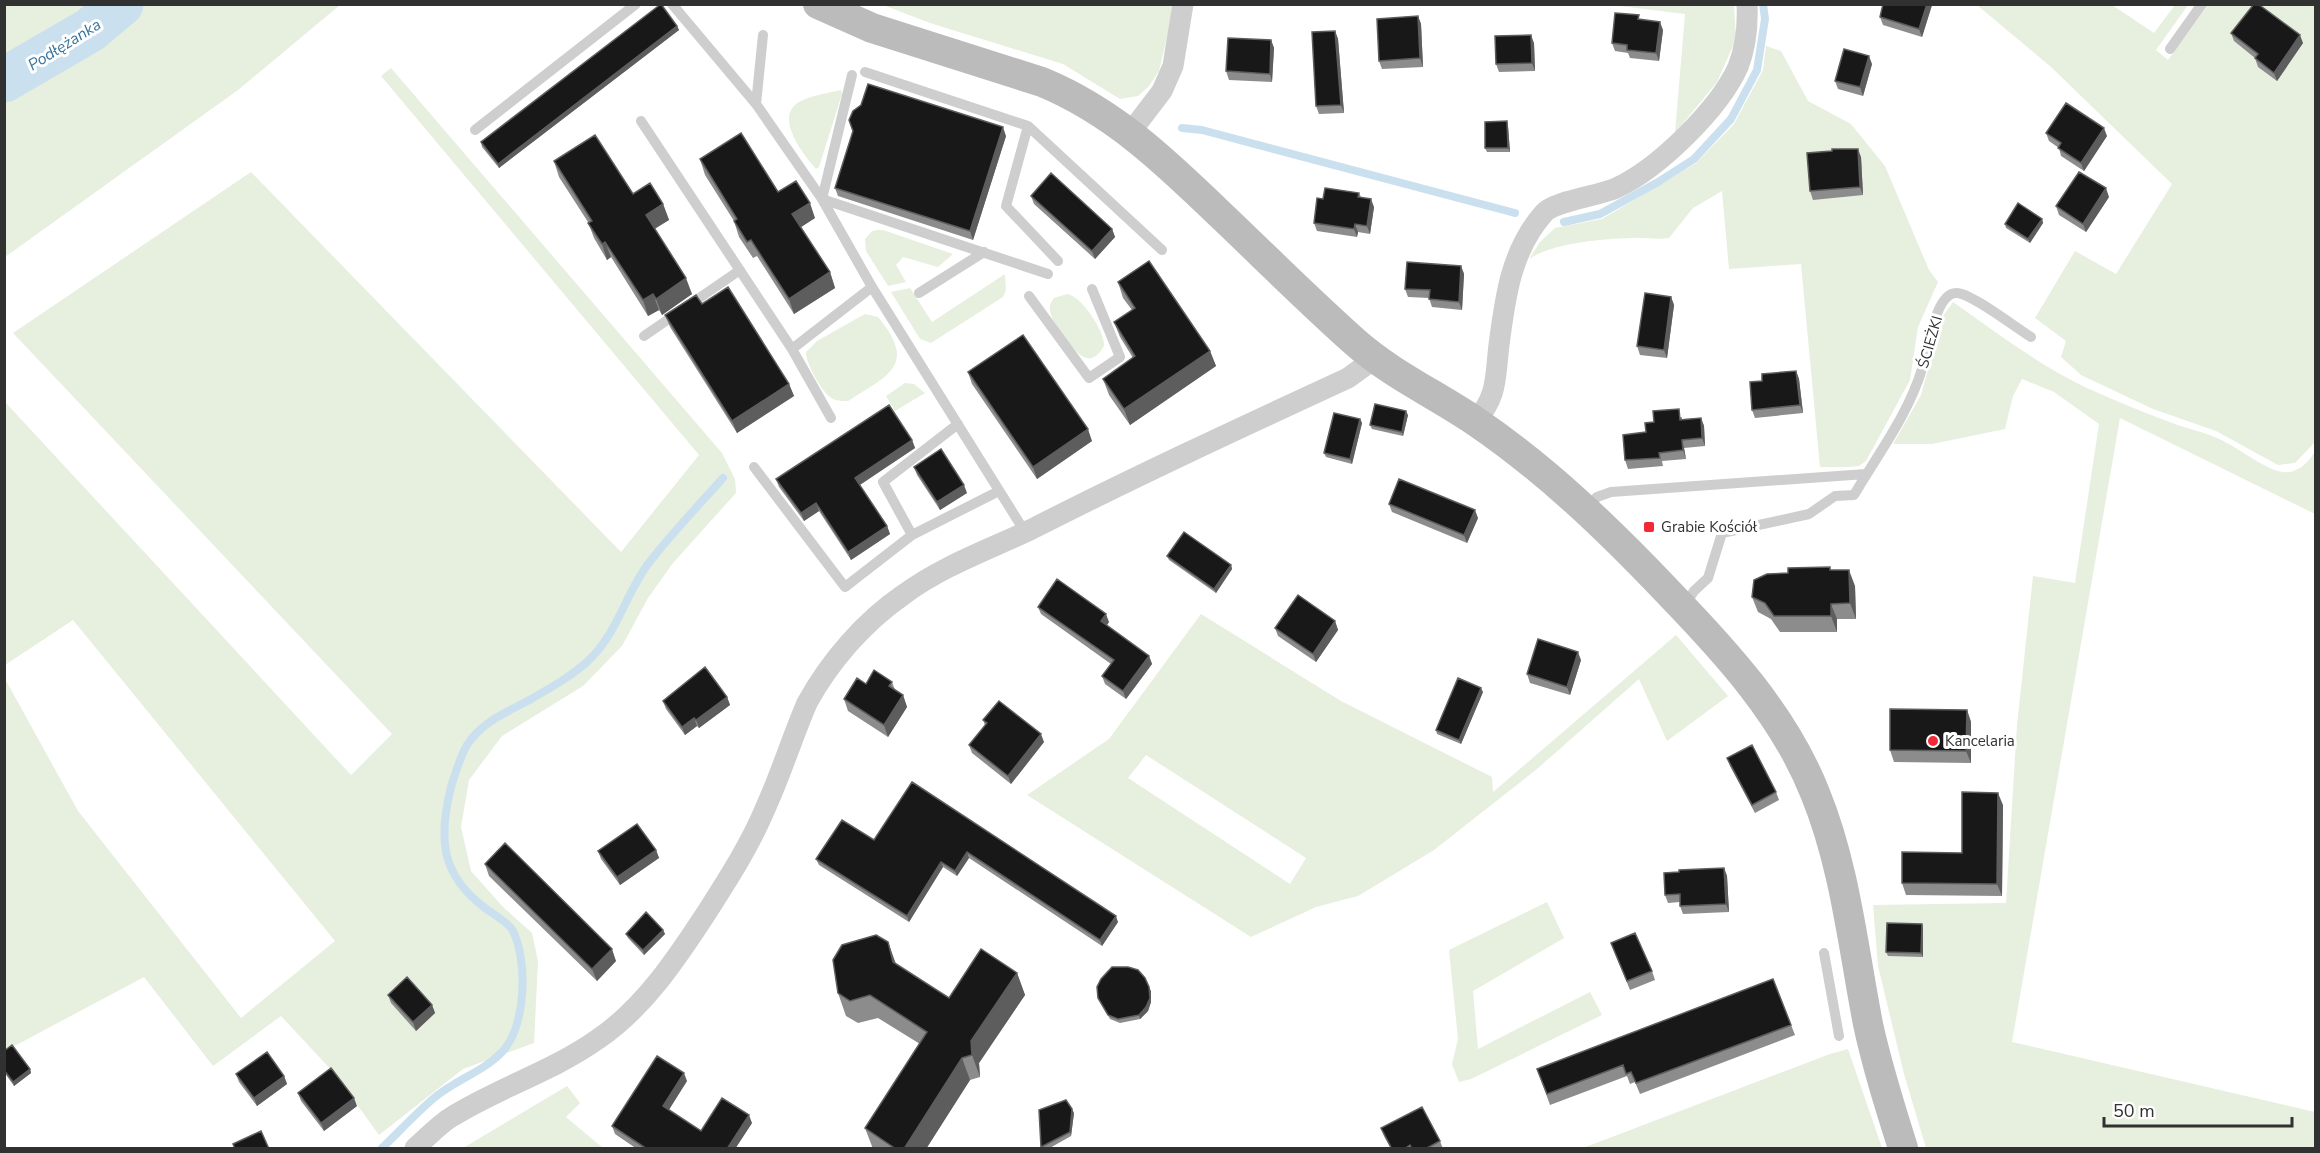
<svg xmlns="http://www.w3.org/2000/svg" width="2320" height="1153" font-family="'Nunito Sans',sans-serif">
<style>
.green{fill:#e7efde;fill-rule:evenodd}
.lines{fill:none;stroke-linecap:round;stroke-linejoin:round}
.stream{stroke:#cae0ef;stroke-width:8}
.river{stroke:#cae0ef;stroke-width:45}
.lane{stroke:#cecece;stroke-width:10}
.street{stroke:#cecece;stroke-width:21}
.secondary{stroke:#bbb;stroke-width:30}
.wall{fill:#8c8c8c}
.shaded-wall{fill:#5d5d5d}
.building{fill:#181818;stroke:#5d5d5d;stroke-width:1.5}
.poi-dot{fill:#f22936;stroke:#fff;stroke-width:2}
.labels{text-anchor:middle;stroke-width:6;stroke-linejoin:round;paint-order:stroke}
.street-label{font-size:15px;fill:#313131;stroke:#fff}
.poi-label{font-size:15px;fill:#313131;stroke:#fff;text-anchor:start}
.water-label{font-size:16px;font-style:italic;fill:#38739a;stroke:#fff}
</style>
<rect width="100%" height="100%" fill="#fff"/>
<path class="green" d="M4,5L5,4L340,5L238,90L5,257Z
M883,5H1172L1169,29L1159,71L1149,86L1138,96L1120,99L1063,64L930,23Z
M1612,5H1734L1736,39L1717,82L1675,133L1685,14Z
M1977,5H2112L2154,33L2175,5H2188L2156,50L2168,60L2208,5H2315L2316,441L2295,463L2278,465L2216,431L2153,409L2081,375L2061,357L2066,341L2035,318L2075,251L2116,274L2172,184L2051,67Z
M1766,46L1781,51L1808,101L1851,124L1885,166L1929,270L1938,282L1918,327L1910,380L1866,461L1859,466L1849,467H1820L1801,264L1729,269L1722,191L1693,208L1669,238C1657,240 1645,237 1632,238C1603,239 1552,243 1529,259L1540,242L1555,228L1602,219L1696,163L1734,124L1763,70Z
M391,68L722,453L735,479L736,493L673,563L648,598L622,646L583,686L502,736L469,780L461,827L471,871L503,907L532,933L538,961L534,1043L463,1069L379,1135L335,1074L281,1016L213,1066L144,977L5,1051L4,677L78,811L241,1018L335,941L73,620L5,665V402L351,775L392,734L13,333L251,172L621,552L699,455L381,76Z
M841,90L842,94L819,167L816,169C804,155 776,121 796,104C807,96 828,93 841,90Z
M877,230H883L953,254L938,267L903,257L896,265L906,282L888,286L866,251L865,239L872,231Z
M1005,274L1006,290L1003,297L931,343L920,339L891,292L910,288L932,322Z
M1067,294C1082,296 1105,332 1104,346C1089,372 1075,351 1065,337C1059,329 1052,321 1050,311C1049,306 1051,302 1054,298Z
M1953,302C1994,331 2042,367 2087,388C2113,400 2140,411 2167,421C2184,428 2202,431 2219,439C2236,446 2267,471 2283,472C2297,474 2309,462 2315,451V514L2120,418L2012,1042L2315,1112V1148H1926L1904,1074L1878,966L1873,905L2006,903L2017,725L2033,576L2075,583L2099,424L2054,392L2022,379L2013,396L2005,429L1932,444H1893L1921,395L1943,316Z
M865,314L878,317C919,366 886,376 848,401C843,401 837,401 833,399C823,395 805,362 806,352L817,341Z
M905,383L914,384L925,393L895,411L886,396Z
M1201,614L1341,701L1492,777L1493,792L1676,635L1728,696L1667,741L1639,679L1537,769L1434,850L1358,896L1316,907L1251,937L1027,795L1109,739ZM1146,755L1306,858L1290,884L1128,778Z
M1547,902L1564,938L1473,991L1478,1049L1590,992L1602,1015L1471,1079L1459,1082L1452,1064L1458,1039L1449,950Z
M1848,1049L1882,1148H1583L1830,1054Z
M567,1086L580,1103L566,1117L603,1148H463Z"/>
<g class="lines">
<path class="stream" d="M1182,128L1202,130L1515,213
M1564,222L1600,214L1658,182L1694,159L1731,119L1757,70L1765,19L1763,4
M382,1148C399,1132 416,1113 434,1098C455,1080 483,1072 502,1052C526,1026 528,962 513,931C509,923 493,914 485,908C441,875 438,839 451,787C455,774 460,757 467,745C482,721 510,711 533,698C552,687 573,675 589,660C618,632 625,595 648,564C671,534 698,506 723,478"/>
<path class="river" d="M4,80L90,30L121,4"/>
<path class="lane" d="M672,4L756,104L822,199L872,287L1025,532
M2170,49L2202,4
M865,72L1028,126
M852,75L822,199L1048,274
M756,104L763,35
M641,121L792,349
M475,130L636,4
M1058,261L1006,206L1028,126L1162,250
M919,293L984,252
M1029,296L1089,378L1120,357L1092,289
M644,336L740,270
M831,418L792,349L872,287
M754,467L845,587L912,535L883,482L958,424
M1586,509L1597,497L1611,492L1866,474
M912,535L999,491
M1685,605L1694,591L1708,578L1722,533L1809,514L1835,496L1854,495C1878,454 1908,415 1922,369C1927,353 1935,293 1956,293C1970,292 2016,328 2031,337
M1824,953L1839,1036"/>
<path class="street" d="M1130,133L1162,91L1173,66L1183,4
M1475,421C1498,397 1495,377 1499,345C1505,298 1511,250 1544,213C1554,201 1599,196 1616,188C1658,169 1719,109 1738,67C1746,47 1748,26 1747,4
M415,1148C427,1138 439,1124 453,1116C500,1087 553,1071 598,1039C644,1008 677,958 707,912C728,879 750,845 765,809C781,774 792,738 807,703C830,661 864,622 903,595C942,566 988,550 1032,529C1136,476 1242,427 1348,378L1374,359"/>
<path class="secondary" d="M818,4L872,28L1042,82C1115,112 1169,165 1225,219C1268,260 1310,302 1355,342C1391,374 1435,394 1475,421C1547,470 1608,529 1668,592C1726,652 1784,715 1815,793C1845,866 1853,947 1868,1024C1877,1066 1890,1107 1903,1148"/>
</g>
<path class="wall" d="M1932,5L1922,37L1883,25L1880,17Z
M1418,16L1421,24L1423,67L1382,69L1379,61Z
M1640,19L1663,30L1659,61L1630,58L1628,53L1615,51L1612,43Z
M677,26L679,30L499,168L482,147L481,142Z
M1335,31L1338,39L1344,113L1319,114L1316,106Z
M2231,33L2303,43L2277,81L2258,67L2255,58L2234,41Z
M1271,40L1274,48L1272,82L1229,80L1226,71Z
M1534,43L1535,71L1499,72L1496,64Z
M1872,64L1863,96L1838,89L1835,81Z
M1508,126L1510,152H1487L1485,148Z
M2046,133L2107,136L2084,171L2061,156L2059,148L2049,141Z
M1006,136L973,240L838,196L835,188Z
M1861,157L1863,195L1813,200L1810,191Z
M700,159L778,192L815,218L801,227L830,272L835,288L794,314L757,256L753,258L739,237L734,221L705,175Z
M554,161L633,194L663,204L669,220L655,229L692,294L662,315L659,310L648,316L611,257L607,260L594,238L588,222L559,177Z
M1359,193L1361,197L1374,207L1370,234L1358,232L1357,237L1317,231L1314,223L1323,199Z
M1031,196L1112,229L1115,237L1095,259L1034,204Z
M2109,197L2086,232L2059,215L2056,206Z
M2042,219L2043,223L2030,243L2006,228L2005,224Z
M1461,266L1464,274L1462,310L1432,307L1429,298L1408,297L1405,289Z
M1118,282L1210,351L1216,366L1130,425L1109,395L1103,379L1133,358L1120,337L1114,322L1132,310L1123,298Z
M1671,297L1674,305L1667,358L1640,355L1637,346Z
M702,304L789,384L794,396L737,433L670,327L665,315Z
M1796,371L1799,379L1803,413L1755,418L1752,410L1762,381Z
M968,372L1092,441L1037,479L972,384Z
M1408,415L1403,436L1372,429L1370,425Z
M1682,417V419L1701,418L1704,426L1705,446L1684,448L1686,459L1662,461L1663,466L1628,469L1625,460L1654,422Z
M1360,419L1362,423L1352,464L1326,457L1324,453Z
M912,440L915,448L860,485L887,526L890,534L851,560L819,511L804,521L779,487L776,479Z
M914,467L967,493L940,510L917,475Z
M1389,504L1478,518L1467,543L1392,512Z
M1167,556L1231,565L1232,569L1216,593L1169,560Z
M1831,570L1855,586L1856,619H1837V632H1780L1771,619L1758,612L1752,597Z
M1038,607L1109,622L1107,625L1149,656L1152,664L1126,699L1105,684L1102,676L1111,664L1041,614Z
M1335,621L1338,630L1316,662L1278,636L1275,628Z
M1581,660L1570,695L1530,683L1527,674Z
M892,682L895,690L903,695L907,707L888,737L848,711L844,699L866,684Z
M1483,692L1461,744L1437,734L1436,730Z
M727,697L730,705L699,728L697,726L685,735L666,709L663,701Z
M1967,710L1971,722V763L1894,762L1890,750Z
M983,720L1044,742L1011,784L972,753L969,745L985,725Z
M1727,758L1776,792L1779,800L1755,813L1730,766Z
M912,782L1118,922L1102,946L969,858L957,876L943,867L909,922L819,865L816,859L874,840Z
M2003,805L2002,896L1906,895L1902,883L1962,853Z
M656,850L659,858L620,885L601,859L598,851Z
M485,864L616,961L597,981L489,876Z
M1724,868L1727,876L1729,912L1683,914L1680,906V902L1668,903L1665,895L1679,872Z
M1922,924L1923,928V957L1888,956L1886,952Z
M663,930L665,934L644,955L628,938L626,934Z
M888,942L896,964L949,998L1017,973L1025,995L979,1063L980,1077L970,1080L926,1149H873L865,1128L920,1044L878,1018L858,1023L846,1016L838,993Z
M1614,951L1652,971L1655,980L1630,990Z
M1773,979L1795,1035L1640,1094L1635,1082L1630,1084L1627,1076L1550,1105L1537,1069Z
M1151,991V1002L1148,1011L1140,1019L1120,1023L1110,1019L1098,998Z
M388,995L432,1005L435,1013L416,1031L391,1003Z
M4,1051L30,1069L31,1073L14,1086L4,1072Z
M236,1074L284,1076L287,1084L257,1106L239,1082Z
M687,1081L669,1110L701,1131L752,1123L735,1149H637L615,1134L612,1126Z
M298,1093L357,1106L324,1131L301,1101Z
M1074,1113L1071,1136L1048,1149H1041V1147Z
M1381,1128L1440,1141L1443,1149H1391L1384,1136Z"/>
<path class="shaded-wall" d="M1927,4L1932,5L1922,37L1919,29Z
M1418,16L1421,24L1423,67L1420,58Z
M1660,22L1663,30L1659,61L1656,53Z
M677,26L679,30L499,168L498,164Z
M1335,31L1338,39L1344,113L1341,105Z
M1531,35L1534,43L1535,71L1532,63Z
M2300,35L2303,43L2277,81L2274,73Z
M1271,40L1274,48L1272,82L1270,74Z
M1869,56L1872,64L1863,96L1860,87Z
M1507,121L1508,126L1510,152L1508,148Z
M1003,127L1006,136L973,240L970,231Z
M2104,128L2107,136L2084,171L2081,163Z
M1858,149L1861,157L1863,195L1860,187Z
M2106,188L2109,197L2086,232L2083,224Z
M1371,199L1374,207L1370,234L1367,226Z
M810,203L815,218L798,229L792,214Z
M663,204L669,220L652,230L646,215Z
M2042,219L2043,223L2030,243L2028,239Z
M1355,224L1358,232L1357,237L1354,229Z
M1112,229L1115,237L1095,259L1092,251Z
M605,242L611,257L607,260L602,244Z
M1461,266L1464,274L1462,310L1459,302Z
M830,272L835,288L794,314L789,299Z
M686,278L692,294L662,315L656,299Z
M653,294L659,310L648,316L643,300Z
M1671,297L1674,305L1667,358L1664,350Z
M1210,351L1216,366L1130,425L1124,409Z
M1796,371L1799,379L1803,413L1800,405Z
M789,384L794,396L737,433L732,421Z
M1406,411L1408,415L1403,436L1402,432Z
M1701,418L1704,426L1705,446L1702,438Z
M1360,419L1362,423L1352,464L1350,459Z
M1088,429L1092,441L1037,479L1033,467Z
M912,440L915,448L858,486L855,478Z
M1682,440L1684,448L1686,459L1683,450Z
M964,485L967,493L940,510L937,502Z
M816,503L819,511L804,521L801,513Z
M1475,510L1478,518L1467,543L1464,535Z
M887,526L890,534L851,560L848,552Z
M1231,565L1232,569L1216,593L1214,589Z
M1849,570L1855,586L1856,619L1850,603Z
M1831,604L1837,619V632L1831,616Z
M1106,614L1109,622L1104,629L1101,621Z
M1335,621L1338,630L1316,662L1313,654Z
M1578,652L1581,660L1570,695L1567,687Z
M1149,656L1152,664L1126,699L1123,691Z
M1481,688L1483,692L1461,744L1459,740Z
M903,695L907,707L888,737L884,725Z
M727,697L730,705L699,728L696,720Z
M1967,710L1971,722V763L1966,751Z
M694,718L697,726L685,735L682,727Z
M1041,734L1044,742L1011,784L1008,776Z
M1998,793L2003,805L2002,896L1997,884Z
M656,850L659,858L620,885L617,877Z
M967,852L969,858L957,876L955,871Z
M941,862L943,867L909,922L907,916Z
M1724,868L1727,876L1729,912L1726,904Z
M1116,916L1118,922L1102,946L1100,940Z
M1922,924L1923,928V957L1921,953Z
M663,930L665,934L644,955L643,950Z
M888,942L896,965L893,962Z
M612,949L616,961L597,981L592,969Z
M1017,973L1025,995L979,1063L980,1077L972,1055L971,1041Z
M1149,987L1151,991V1002L1148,1011L1140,1019L1139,1015Z
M432,1005L435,1013L416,1031L413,1022Z
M962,1058L970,1080L926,1149H904Z
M30,1069L31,1073L14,1086L13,1082Z
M684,1073L687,1081L666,1114L663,1106Z
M284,1076L287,1084L257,1106L254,1098Z
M354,1098L357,1106L324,1131L321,1123Z
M1072,1109L1074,1113L1071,1136L1070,1132Z
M749,1115L752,1123L735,1149H727Z"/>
<path class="building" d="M661,4L677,26L498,164L481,142Z
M1883,4H1927L1919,29L1880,17Z
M2254,4H2258L2300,35L2274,73L2255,58L2258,54L2231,33Z
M1615,13L1639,15L1638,19L1660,22L1656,53L1627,50V45L1612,43Z
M1418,16L1420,58L1379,61L1377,19Z
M1335,31L1341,105L1316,106L1312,32Z
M1531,35L1532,63L1496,64L1495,36Z
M1228,38L1271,40L1270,74L1226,71Z
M1844,49L1869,56L1860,87L1835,81Z
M868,84L1003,127L970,231L835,188L853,131L849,120L853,111L861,105Z
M2066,103L2104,128L2081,163L2058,148L2061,143L2046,133Z
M1507,121L1508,148H1485V122Z
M741,133L778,192L796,181L810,203L792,214L830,272L789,299L751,240L747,242L734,221L737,219L700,159Z
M595,135L633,194L650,183L663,204L646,215L686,278L656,299L653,294L643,300L605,242L602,244L588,223L592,221L554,161Z
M1832,149H1858L1860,187L1810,191L1807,153L1832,151Z
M2079,172L2106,188L2083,224L2056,206Z
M1051,173L1112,229L1092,251L1031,196Z
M1325,188L1359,193L1358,197L1371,199L1367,226L1355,224L1354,229L1314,223L1317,198L1323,199Z
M2018,203L2042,219L2028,239L2005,224Z
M1149,261L1210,351L1124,409L1103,379L1135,356L1114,322L1135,308L1118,282Z
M1407,262L1461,266L1459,302L1429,299L1430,290L1405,289Z
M728,287L789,384L732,421L665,315L696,295L702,304Z
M1645,293L1671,297L1664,350L1637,346Z
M1023,335L1088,429L1033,467L968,372Z
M1796,371L1800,405L1752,410L1750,382L1762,381V374Z
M1375,404L1406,411L1402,432L1370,425Z
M889,405L912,440L855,478L887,526L848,552L816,503L801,513L776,479Z
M1679,409L1680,420L1701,418L1702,438L1682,440L1683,450L1659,453L1660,458L1625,460L1623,435L1646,432L1645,423L1654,422L1653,411Z
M1334,413L1360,419L1350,459L1324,453Z
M941,449L964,485L937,502L914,467Z
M1399,479L1475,510L1464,535L1389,504Z
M1184,532L1231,565L1214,589L1167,556Z
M1830,567V570H1849L1850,603L1831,604V616H1774L1765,603L1752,597L1754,580L1767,574L1788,573V568Z
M1057,579L1106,614L1101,621L1149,656L1123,691L1102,676L1114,660L1038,607Z
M1298,595L1335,621L1313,654L1275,628Z
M1538,639L1578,652L1567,687L1527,674Z
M705,667L727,697L696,720L694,718L682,727L663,701Z
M874,670L892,682L889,686L903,695L884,725L844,699L857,678L866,684Z
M1458,678L1481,688L1459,740L1436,730Z
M999,701L1041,734L1008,776L969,745L987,723L983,720Z
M1890,709L1967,710L1966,751L1890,750Z
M1752,745L1776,792L1752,805L1727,758Z
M912,782L1116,916L1100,940L967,852L955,871L941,862L907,916L816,859L842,820L874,840Z
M1962,792L1998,793L1997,884L1902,883V852L1962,853Z
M637,824L656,850L617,877L598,851Z
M505,843L612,949L592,969L485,864Z
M1724,868L1726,904L1680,906V894L1665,895L1664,873L1679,872V870Z
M646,912L663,930L643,950L626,934Z
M1887,923L1922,924L1921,953L1886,952Z
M1635,933L1652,971L1627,981L1611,943Z
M876,935L888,942L893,962L949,998L981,949L1017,973L971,1041L972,1055L962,1058L904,1149H896L865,1128L927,1032L870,995L850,1001L838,993L833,960L842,945Z
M1112,967H1128L1138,970L1145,978L1149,987L1150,998L1146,1007L1139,1015L1118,1019L1108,1015L1098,998L1097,987L1101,979Z
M407,977L432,1005L413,1022L388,995Z
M1773,979L1791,1025L1636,1083L1631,1072L1626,1074L1623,1065L1547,1094L1537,1069Z
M12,1045L30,1069L13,1082L4,1070V1051Z
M267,1052L284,1076L254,1098L236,1074Z
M657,1056L684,1073L663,1106L701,1131L722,1098L749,1115L727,1149H647L612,1126Z
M331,1068L354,1098L321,1123L298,1093Z
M1066,1100L1072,1109L1070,1132L1041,1147L1039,1110Z
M1422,1107L1440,1141L1425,1149H1412L1410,1145L1404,1149H1392L1381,1128Z
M261,1131L269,1149H235L233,1144Z"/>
<g class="poi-dot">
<rect x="1643" y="521" width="12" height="12" rx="3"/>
<circle cx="1933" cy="741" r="6"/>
</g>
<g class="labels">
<g class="street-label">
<text transform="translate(1930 342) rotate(-74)" y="5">ŚCIEŻKI</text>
</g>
<g class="poi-label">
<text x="1661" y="532">Grabie Kościół</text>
<text x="1945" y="746">Kancelaria</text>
</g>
<g class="water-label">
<text transform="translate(64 44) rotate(-32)" y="6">Podłężanka</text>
</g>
</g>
<rect width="2320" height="1153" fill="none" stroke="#313131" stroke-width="12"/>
<path d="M2104 1117v9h188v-9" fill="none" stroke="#313131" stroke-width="3"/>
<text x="2113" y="1117" font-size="18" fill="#313131" stroke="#ffffff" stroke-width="4.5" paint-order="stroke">50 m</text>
</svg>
